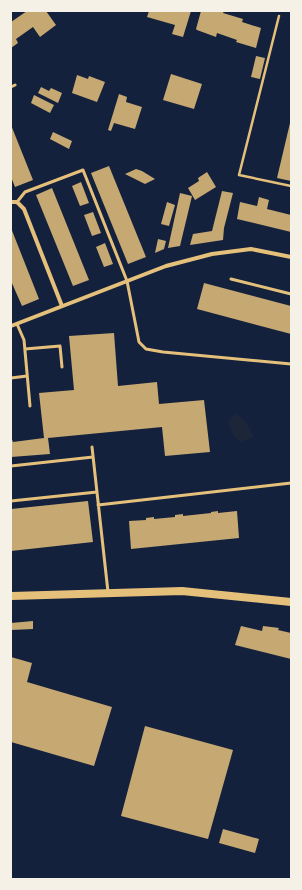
<svg xmlns="http://www.w3.org/2000/svg" width="302" height="890" font-family="Raleway,sans-serif">
<style>
.green{fill:#1d2539}
.building{fill:#c6a872}
.lines{fill:none;stroke-linecap:round;stroke-linejoin:round}
.path{stroke:#e5c07b;stroke-width:2.5}
.service{stroke:#e5c07b;stroke-width:3}
.minor{stroke:#e5c07b;stroke-width:4}
.secondary{stroke:#e5c07b;stroke-width:8}
</style>
<rect width="100%" height="100%" fill="#14213d"/>
<path class="green" d="M236,414C246,419 249,427 254,437L240,442L233,435L228,422Z"/>
<path class="building" d="M27,11H46L56,25L40,37L33,27L16,39L18,43L11,48V22Z
M149,11H191L183,37L172,34L175,25L147,17Z
M201,11H224L223,13L243,19L242,22L261,28L256,48L236,42L237,40L217,33L216,37L197,30L196,29Z
M256,56L265,58L260,79L251,77Z
M171,74L202,84L194,109L163,100Z
M77,75L88,79L89,76L105,82L97,102L72,93Z
M41,87L49,91L51,88L62,93L58,103L38,93Z
M119,94L127,97L126,102L142,107L135,129L114,123L111,131L108,130Z
M34,95L54,105L50,113L31,103Z
M290,123L291,124V181L277,178Z
M11,125L33,180L15,187L11,177Z
M53,132L72,141L69,149L50,139Z
M109,166L146,257L128,264L91,173Z
M136,169L142,171L155,179L145,184L125,174Z
M207,172L216,187L195,200L188,188L199,181L198,178Z
M81,182L89,203L80,206L72,186Z
M52,188L89,280L73,286L36,195Z
M222,191L233,193L224,228L223,240L190,245L193,234L212,231Z
M180,193L192,196L180,246L168,248Z
M259,197L269,200L267,209L291,215V232L237,219L240,202L257,206Z
M167,202L175,205L169,226L161,224Z
M93,212L101,233L92,236L84,215Z
M11,228L39,299L22,306L11,281Z
M158,239L166,241L164,249L155,253Z
M105,243L113,264L104,267L96,247Z
M204,283L291,306V334L197,309Z
M114,333L118,386L157,382L159,404L204,400L210,452L165,456L162,427L48,438L50,454L11,457V437L13,442L44,438L39,393L74,390L69,336Z
M88,501L93,542L11,551V509Z
M218,511V513L237,511L239,538L131,549L129,521L146,520V518L154,517V519L175,517V515L183,514V516L211,513V512Z
M33,621V629L11,630V623Z
M241,626L262,631L263,626L279,628L278,630L291,633V659L235,645Z
M11,657L32,663L27,682L112,707L94,766L11,742Z
M145,726L233,750L208,839L121,816Z
M223,829L259,839L255,853L219,843Z"/>
<g class="lines">
<path class="path" d="M279,16L239,175L291,186"/>
<path class="service" d="M11,87L15,85
M17,202L25,192L83,170L127,281L139,342L146,349L163,352L291,364
M231,279L291,294
M17,324L24,340L30,406
M25,349L60,346L62,367
M11,378L27,376
M92,447L108,592
M11,466L93,457
M11,501L97,492
M98,505L291,483"/>
<path class="minor" d="M11,202H17L24,209L62,306
M11,326L166,266L212,254L251,249L291,257"/>
<path class="secondary" d="M11,596L182,591L291,602"/>
</g>
<rect width="302" height="890" fill="none" stroke="#f6f1e7" stroke-width="24"/>
</svg>
